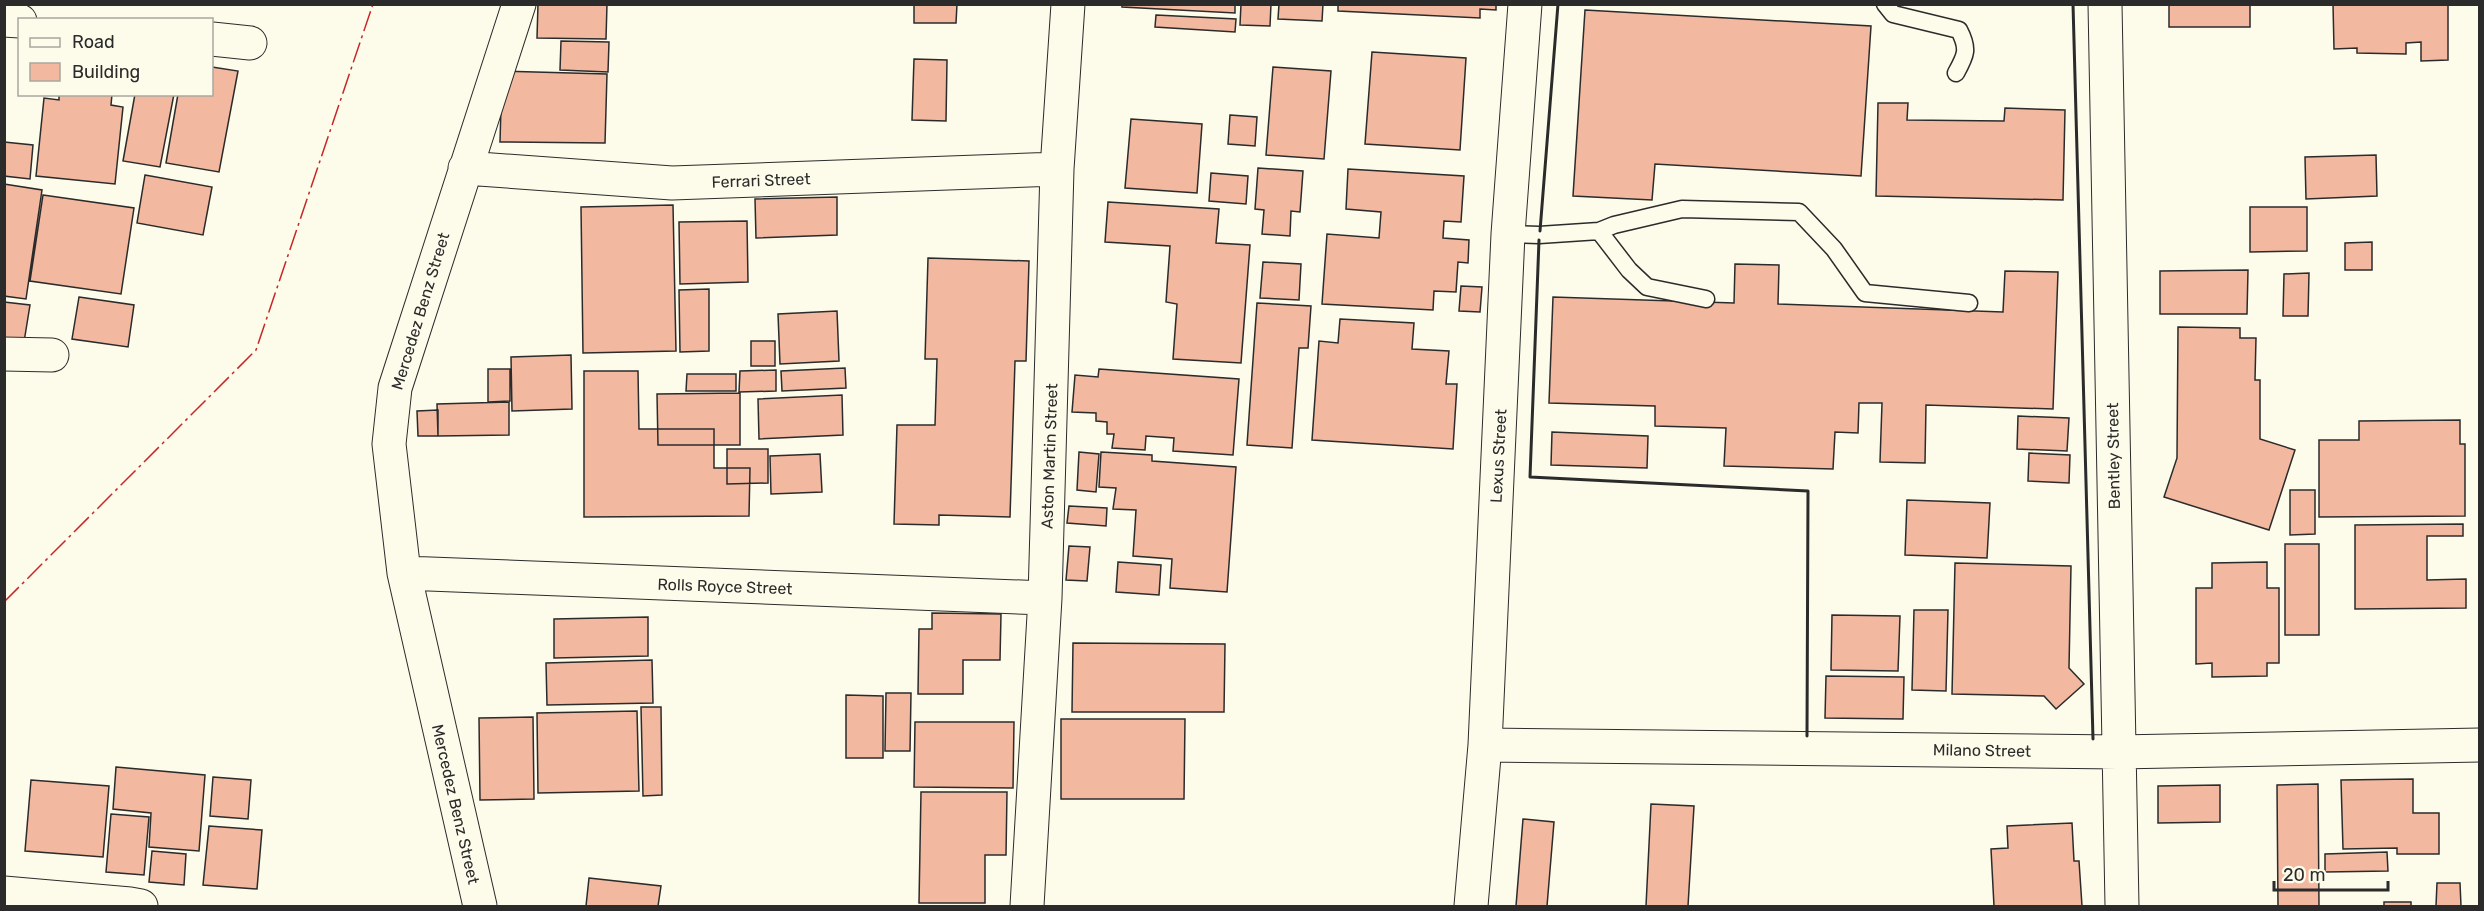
<svg xmlns="http://www.w3.org/2000/svg" width="2484" height="911" font-family="Rubik,sans-serif">
<style>
.building{fill:#f2b8a0;stroke:#2b2b2b;stroke-width:1.5}
.lines{fill:none;stroke-linecap:round;stroke-linejoin:round}
.lane-casing{stroke:#2b2b2b;stroke-width:19}
.street-casing{stroke:#2b2b2b;stroke-width:35}
.lane{stroke:#fdfbea;stroke-width:16}
.street{stroke:#fdfbea;stroke-width:33}
.wall{stroke:#2b2b2b;stroke-width:3}
.power{stroke:#c62828;stroke-width:1.5;stroke-dasharray:21 4.5 3 4.5;stroke-linecap:butt}
.labels{text-anchor:middle;stroke-width:4.5;stroke-linejoin:round;paint-order:stroke}
.street-label{font-size:16px;fill:#2b2b2b;stroke:#fdfbea}
</style>
<rect width="100%" height="100%" fill="#fdfbea"/>
<path class="building" d="M538,4H607L606,39L537,38Z
M914,4H957L956,23H914Z
M1122,4H1235V13L1122,7Z
M1241,4H1271L1270,26L1240,25Z
M1279,4H1323L1322,21L1278,19Z
M1338,4H1496V10L1480,9V18L1338,11Z
M2169,4H2250V27H2169Z
M2333,4H2448V60L2421,61V42L2406,43V54L2357,53V48L2334,49Z
M1585,10L1871,26L1861,176L1655,164L1652,200L1573,196Z
M1156,15L1236,19L1235,32L1155,27Z
M561,41L609,42L608,72L560,70Z
M1372,52L1466,58L1460,150L1365,144Z
M914,59L947,60L946,121L912,120Z
M212,67L238,71L219,172L166,163L178,94H212Z
M1273,67L1331,71L1324,159L1266,155Z
M502,71L607,74L605,143L500,142Z
M59,94H112L111,105L123,107L115,184L36,176L44,98L59,100Z
M135,94H174L160,167L123,161Z
M1878,103H1908L1907,120L2004,121L2005,108L2065,110L2063,200L1876,196Z
M1230,115L1257,117L1255,146L1228,144Z
M1131,119L1202,124L1197,193L1125,188Z
M4,142L33,145L30,179L4,176Z
M2376,155L2377,196L2306,199L2305,157Z
M1258,168L1303,171L1300,212L1291,211L1290,236L1262,234L1264,210L1255,209Z
M1348,169L1464,176L1461,222L1444,221L1443,238L1469,240L1468,263L1458,262L1456,292L1434,291L1433,310L1322,304L1327,234L1379,238L1381,212L1346,209Z
M1211,173L1248,176L1246,204L1209,201Z
M145,175L212,187L203,235L137,223Z
M4,184L42,190L26,299L4,296Z
M43,195L134,208L121,294L30,281Z
M837,197V235L756,238L755,199Z
M1108,202L1219,209L1216,243L1250,245L1241,363L1173,359L1177,304L1166,302L1170,246L1105,242Z
M673,205L676,351L583,353L581,207Z
M2250,207H2307V251L2250,252Z
M747,221L748,282L680,284L679,222Z
M2372,242V270H2345V243Z
M928,258L1029,261L1026,361H1015L1010,517L939,515V525L894,524L897,425H935L937,359H925Z
M1263,262L1301,264L1299,300L1260,298Z
M1735,264L1779,265L1778,304L2003,312L2005,271L2058,272L2053,409L1926,405L1925,463L1880,462L1882,403H1859L1858,433L1835,432L1833,469L1724,466L1726,428L1655,426V406L1549,403L1553,297L1734,303Z
M2248,270L2247,314H2160V271Z
M2309,273L2308,316H2283L2284,274Z
M1461,286L1482,287L1480,312L1459,311Z
M709,289V351L680,352L679,290Z
M79,297L134,305L128,347L72,339Z
M4,302L30,305L24,342L4,339Z
M1257,303L1311,306L1308,348H1299L1292,448L1247,445Z
M837,311L839,361L780,364L778,314Z
M1340,319L1414,323L1412,349L1449,351L1446,384H1457L1453,449L1312,440L1319,341L1338,343Z
M2178,327L2240,328V338H2256L2255,380H2260V439L2295,450L2269,530L2164,497L2177,458Z
M751,341H775V366H751Z
M571,355L572,409L512,411L511,357Z
M845,368L846,388L782,391L781,371Z
M488,369H510V401L488,402Z
M1099,369L1239,379L1233,455L1173,451L1174,438L1146,436L1145,450L1112,448L1114,434H1107V422L1096,421V413L1072,412L1075,375L1098,377Z
M776,370V391L739,392L740,371Z
M584,371H638L639,429H714V468H750L749,516L584,517Z
M687,374H736V391H686Z
M740,393V445H658L657,394Z
M842,395L843,435L759,439L758,399Z
M509,402V435L438,436L437,404Z
M438,410V436H418L417,411Z
M2018,416L2069,418L2067,451L2017,449Z
M2460,420V444H2465V516L2319,517V440H2359V421Z
M1552,432L1648,436L1647,468L1551,465Z
M727,449H768V483L727,484Z
M1079,452L1099,454L1096,492L1077,490Z
M1101,452L1152,455V461L1236,467L1227,592L1170,588L1172,559L1133,556L1136,510L1113,509L1116,488L1099,487Z
M2029,453L2070,455L2069,483L2028,481Z
M820,454L822,492L771,494L770,456Z
M2290,490H2315V534L2290,535Z
M1907,500L1990,503L1987,558L1905,555Z
M1069,506L1107,508L1106,526L1067,523Z
M2463,524V536H2427V580L2466,579V608L2355,609V525Z
M2285,544H2319V635H2285Z
M1069,546L1090,547L1087,581L1066,580Z
M1118,562L1161,565L1159,595L1116,592Z
M2267,562V588H2279V663H2267V676L2212,677V663L2196,664V588H2212V563Z
M1955,563L2071,566L2069,668L2084,684L2056,709L2044,696L1952,694Z
M1914,610H1948L1946,691L1912,690Z
M932,613L1001,614L1000,660H963V694H918L919,629H932Z
M1832,615L1900,616L1898,671L1831,670Z
M648,617V656L554,658V619Z
M1073,643L1225,644L1224,712H1072Z
M652,660L653,703L547,705L546,663Z
M1826,676L1904,677L1903,719L1825,718Z
M886,693H911L910,751H885Z
M846,695L883,696V758H846Z
M641,707H661L662,795L643,796Z
M637,711L639,791L538,793L537,713Z
M533,717L534,799L480,800L479,718Z
M1061,719H1185L1184,799H1061Z
M915,722H1014L1013,788L914,787Z
M116,767L205,775L199,851L149,847L151,813L113,809Z
M213,777L251,780L248,819L210,816Z
M2413,779V813H2439V854H2397V848L2343,849L2341,780Z
M31,780L109,786L103,857L25,851Z
M2318,784L2319,906H2278L2277,785Z
M2220,785V822L2158,823V786Z
M921,792H1007L1006,855H985V903H919Z
M1651,804L1694,806L1688,906H1646Z
M111,814L149,817L144,875L106,872Z
M1523,819L1554,822L1547,906H1516Z
M2072,823L2074,861H2079L2082,906H1994L1991,849L2008,848L2007,826Z
M209,826L262,830L257,889L203,885Z
M152,851L186,854L184,885L149,882Z
M2387,852L2388,871L2325,872V854Z
M589,878L661,886L658,906H586Z
M2437,883H2460L2461,906H2436Z
M2384,902H2411V906H2384Z"/>
<g class="lines">
<defs>
<path id="lane" d="M1885,4L1893,14L1959,30C1969,49 1966,55 1956,73
M1599,231L1629,270L1647,287L1706,299
M1508,234L1539,235L1599,231L1614,225L1682,209L1799,212L1834,249L1865,293L1969,303"/>
<path id="street" d="M2105,4L2122,906
M4,20L20,21
M212,39L250,43
M465,168L672,183L1057,169
M4,354L52,355
M404,573L1045,598
M1485,745L2118,752L2480,745
M4,893L130,904L141,906
M480,906L404,573L389,444L395,388L519,4
M1027,906L1045,598L1057,169L1068,4
M1471,906L1485,745L1508,234L1525,4"/>
</defs>
<use href="#lane" class="lane-casing"/>
<use href="#street" class="street-casing"/>
<use href="#lane" class="lane"/>
<use href="#street" class="street"/>
<path class="wall" d="M2073,4L2093,739
M1540,231L1558,4
M1539,240L1530,477L1808,491L1807,736"/>
<path class="power" d="M4,602L256,350L373,4"/>
</g>
<g class="labels">
<g class="street-label">
<text transform="translate(761 180) rotate(-2)" y="6">Ferrari Street</text>
<text transform="translate(420 311) rotate(-73)" y="6">Mercedez Benz Street</text>
<text transform="translate(1049 456) rotate(-88)" y="6">Aston Martin Street</text>
<text transform="translate(1498 456) rotate(-87)" y="6">Lexus Street</text>
<text transform="translate(2113 456) rotate(-91)" y="6">Bentley Street</text>
<text transform="translate(725 586) rotate(2)" y="6">Rolls Royce Street</text>
<text transform="translate(1982 750) rotate(1)" y="6">Milano Street</text>
<text transform="translate(456 804) rotate(77)" y="6">Mercedez Benz Street</text>
</g>
</g>
<rect width="2484" height="911" fill="none" stroke="#2b2b2b" stroke-width="12"/>
<rect x="18" y="18" width="195" height="78" fill="#fdfbea" stroke="#a9a89e" stroke-width="1.5"/>
<rect x="30" y="38" width="30" height="9" fill="#fdfbea" stroke="#a9a89e" stroke-width="1.5"/>
<text x="72" y="48" font-size="18" fill="#2b2b2b">Road</text>
<rect x="30" y="63" width="30" height="18" fill="#f2b8a0" stroke="#a9a89e" stroke-width="1.5"/>
<text x="72" y="78" font-size="18" fill="#2b2b2b">Building</text>
<path d="M2274 881v9h114v-9" fill="none" stroke="#2b2b2b" stroke-width="3"/>
<text x="2283" y="881" font-size="18" fill="#2b2b2b" stroke="#fdfbea" stroke-width="4.5" paint-order="stroke">20 m</text>
</svg>
